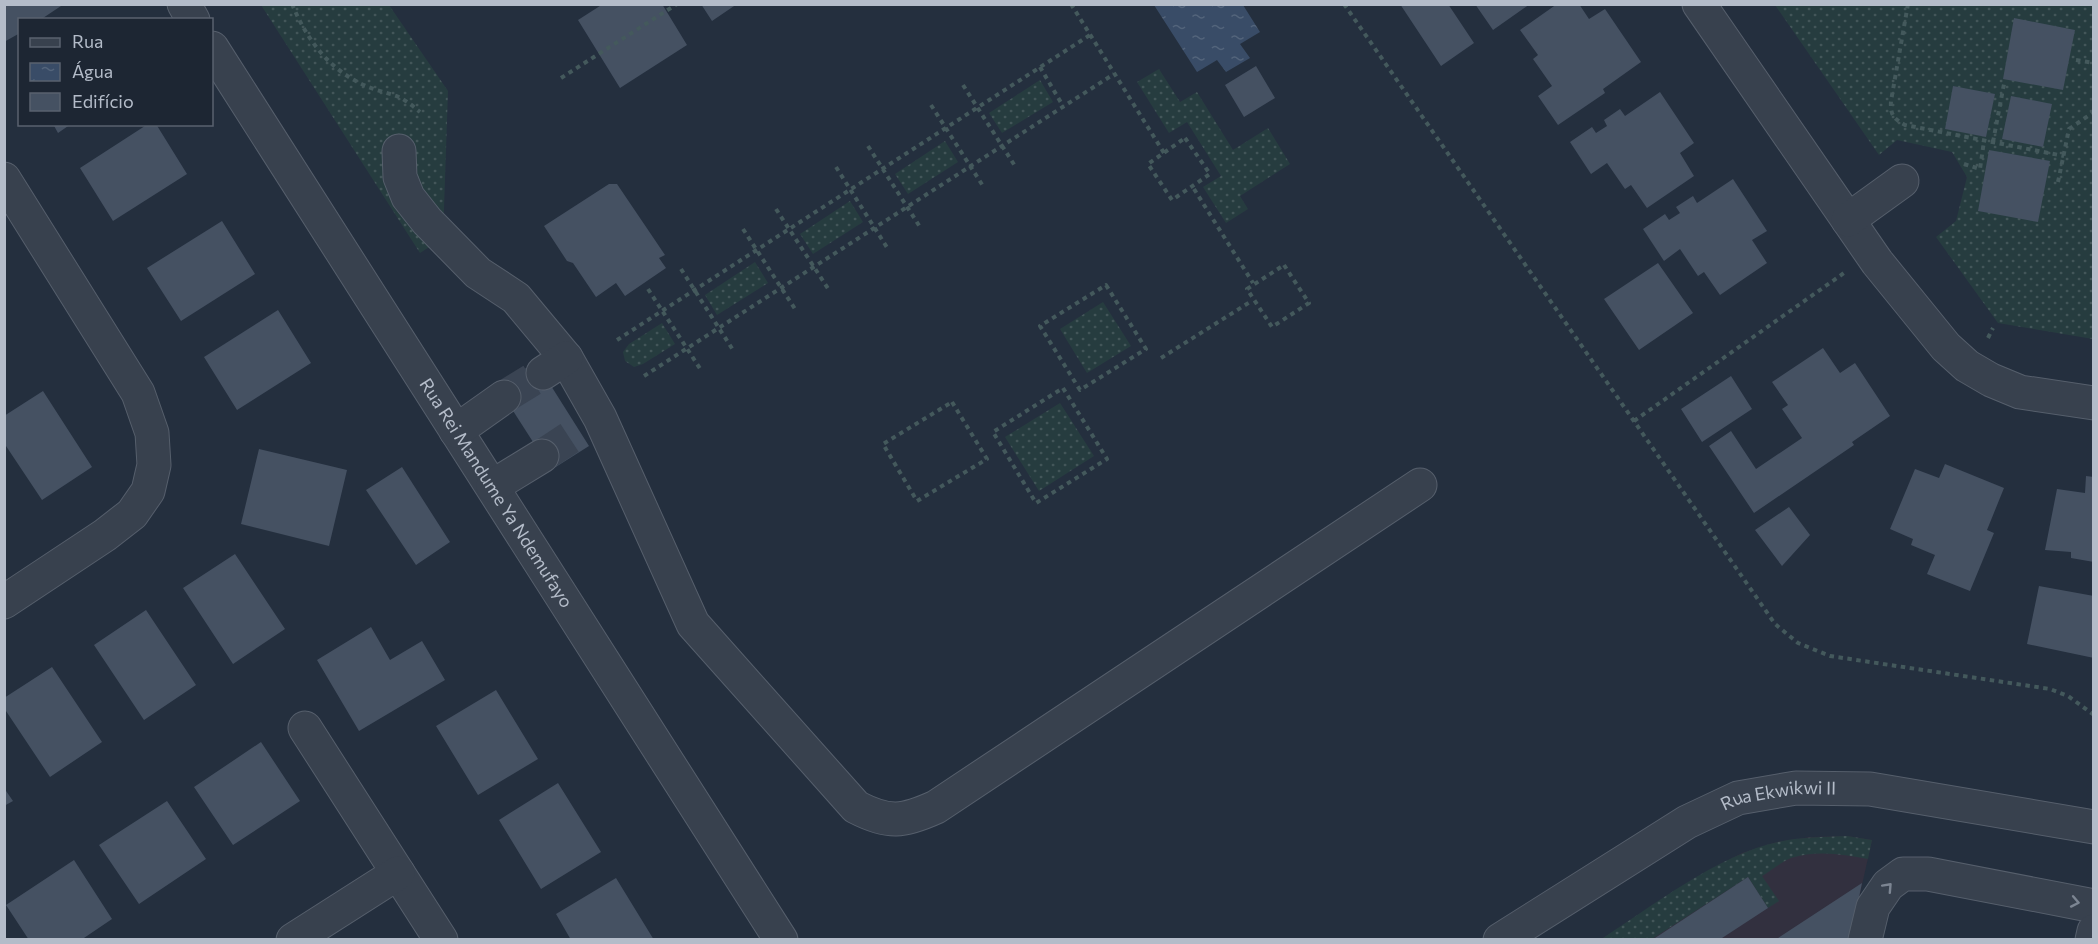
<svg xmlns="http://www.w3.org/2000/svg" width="2098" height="944" font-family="Commissioner,sans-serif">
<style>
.medical{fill:#32303f}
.grass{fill:url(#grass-dots)}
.water{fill:url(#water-ripples)}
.building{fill:#455162}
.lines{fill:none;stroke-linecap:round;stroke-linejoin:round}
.minor-tunnel{stroke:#3a4453;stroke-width:33;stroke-dasharray:33 16;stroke-linecap:butt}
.minor-casing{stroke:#565f6c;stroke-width:35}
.path{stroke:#44595c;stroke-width:4;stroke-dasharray:4.5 4.5;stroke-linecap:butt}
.minor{stroke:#38414e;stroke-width:33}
.oneway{stroke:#7c8592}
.labels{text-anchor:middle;stroke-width:4.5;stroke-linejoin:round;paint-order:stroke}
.street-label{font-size:18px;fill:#b4bcc9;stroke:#1d2633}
</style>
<defs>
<pattern id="grass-dots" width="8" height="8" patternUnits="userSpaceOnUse" patternTransform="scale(1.5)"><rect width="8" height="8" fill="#263c3f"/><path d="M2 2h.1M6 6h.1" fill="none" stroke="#435659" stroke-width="1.8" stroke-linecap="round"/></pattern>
<pattern id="water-ripples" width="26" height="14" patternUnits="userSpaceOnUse" patternTransform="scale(1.5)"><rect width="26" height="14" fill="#394c67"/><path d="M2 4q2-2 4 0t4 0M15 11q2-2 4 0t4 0" fill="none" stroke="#53647b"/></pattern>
</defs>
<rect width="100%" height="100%" fill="#242f3e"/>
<path class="medical" d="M1847,836L1872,840L1850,939L1600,940L1706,872L1742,853L1777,842L1811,837Z"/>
<path class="grass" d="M261,5H389L448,91L443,238L420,253Z
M1775,5H2093V339L1998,323L1936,237L1956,221L1967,177L1952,152L1897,140L1879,155Z
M1159,69L1180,102L1197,92L1233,150L1268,128L1290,164L1240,196L1248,209L1226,223L1203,187L1221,176L1187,122L1169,133L1137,82Z
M1040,80L1053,102L1002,133L989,113Z
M945,141L958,162L908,194L895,174Z
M850,201L863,222L813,254L800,234Z
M755,262L768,283L717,315L705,295Z
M1103,302L1131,346L1087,373L1060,329Z
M662,323L675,344L643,364L634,367L625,361L623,352L629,344Z
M1060,403L1094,456L1039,491L1005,437Z
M1847,836L1872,840L1868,859C1843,854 1816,850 1791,858C1781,862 1772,870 1762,876L1779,901L1768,908L1748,877L1652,939L1600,940C1651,907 1719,854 1778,842C1800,837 1823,837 1847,836Z"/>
<path class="water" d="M1154,5H1243L1260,32L1240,44L1250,58L1226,72L1217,60L1197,72Z"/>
<path class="building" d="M4,4H64L40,20H20V33L4,42Z
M603,4H662L687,45L620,88L578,20Z
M701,4H737L712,21Z
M1400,4H1448L1474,43L1441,66Z
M1475,4H1530L1493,30Z
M1557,4H1579L1589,19L1605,9L1641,62L1603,89L1605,93L1558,125L1538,96L1552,86L1533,59L1538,55L1520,30Z
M2014,18L2075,30L2063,90L2003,79Z
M1256,66L1275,98L1244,117L1225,85Z
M1953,86L1995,94L1986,137L1945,129Z
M1660,92L1694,143L1680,153L1694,176L1647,208L1631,185L1625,189L1607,163L1591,174L1570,142L1592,127L1596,133L1607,126L1604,120L1620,109L1625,116Z
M2011,96L2052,104L2043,147L2002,139Z
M53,124H71L58,133Z
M148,124H156L187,174L113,221L80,168Z
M1989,150L2050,161L2038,222L1978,211Z
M1733,179L1767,231L1752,240L1767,263L1720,295L1704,272L1698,276L1680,249L1664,261L1643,229L1665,214L1669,220L1680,213L1676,207L1693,196L1697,203Z
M609,184H617L665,255L659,258L666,268L625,296L616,283L596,297L573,263L567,261L544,226Z
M222,221L255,274L181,321L147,268Z
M1658,263L1693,313L1639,350L1604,299Z
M278,310L311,363L237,410L204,357Z
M1823,348L1840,373L1855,363L1890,416L1852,442L1854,445L1754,513L1709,446L1731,431L1756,469L1802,438L1782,409L1788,405L1772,382Z
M536,362L589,446L551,470L497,386Z
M1731,376L1752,409L1702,442L1681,409Z
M43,391L92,467L42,500L4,443V416Z
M259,449L347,470L329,546L241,524Z
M1945,464L2004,488L1987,530L1994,533L1970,591L1927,574L1935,555L1911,545L1913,539L1890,529L1915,469L1939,478Z
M402,467L450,542L416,565L366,490Z
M2086,476L2094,477V562L2071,558V552L2045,550L2057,489L2085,493Z
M1789,507L1810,535L1782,566L1755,530Z
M235,554L285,629L233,664L183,588Z
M2039,586L2094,596V658L2027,644Z
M146,610L196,685L144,720L94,645Z
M371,627L390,660L422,641L445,680L359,731L317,660Z
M52,667L102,742L50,777L4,708V698Z
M496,690L538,759L478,795L436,726Z
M261,742L300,801L233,845L194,787Z
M558,783L601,852L541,889L499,820Z
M4,788L13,801L4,806Z
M167,801L206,859L139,904L99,845Z
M74,860L112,919L81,940H29L6,905Z
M1748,877L1768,908L1719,940H1652Z
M616,878L654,940H571L556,914Z
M1862,883L1850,940H1775Z"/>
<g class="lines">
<path class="minor-tunnel" d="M504,397L543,373
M542,456L580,431"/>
<defs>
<g id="minor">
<path d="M184,4L193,20"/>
<path d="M1699,4L1877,262L1946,347L1967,366L1991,380L2020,392L2094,403"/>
<path id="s1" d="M212,48L781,940"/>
<path d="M399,151L400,177L408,197L427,221L478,273L516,298L566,358L600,418L693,624L856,807C889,824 903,822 936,807L1420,485"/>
<path d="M4,179L138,393L152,433L154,465L148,491L132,514L105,535L4,602"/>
<path d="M1848,220L1902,181"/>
<path d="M543,373L566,358"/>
<path d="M456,431L504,397"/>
<path d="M493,486L542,456"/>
<path d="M305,728L441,940"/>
<path d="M293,940L398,873"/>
<path id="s2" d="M1500,940L1687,822L1738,798L1796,788L1870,789L2094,827"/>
<path d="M1865,940L1873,907L1888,885L1903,874H1928L2094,906"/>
<path d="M2092,940L2094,931"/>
</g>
</defs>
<use href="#minor" class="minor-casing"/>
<path class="path" d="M292,4C307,40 329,70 366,86C377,91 390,93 401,98C408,102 414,107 420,112
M1071,4L1164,153
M1344,4L1775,624L1798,643L1830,656L2050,689L2068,696L2094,715
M1908,4L1891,101C1890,115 1894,119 1905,125L2064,156
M2076,60L2094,63
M1040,67L1063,106
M561,78L677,4
M963,85L1015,166
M931,105L983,186
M1185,138L1210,174L1172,200L1148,164Z
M1993,142L2004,84
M868,146L920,227
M1964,164L1980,169L1984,141
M836,167L888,249
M2058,182L2069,129L2094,112
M1194,189L1253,283
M776,209L829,290
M743,229L795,309
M1284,265L1309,303L1272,327L1247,289Z
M681,269L733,350
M1106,285L1146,349L1080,390L1040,326Z
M648,289L701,370
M1988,338L1993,328
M617,340L1090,35
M1161,358L1250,302
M644,376L1114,74
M1063,388L1107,459L1036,503L993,432Z
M952,402L987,459L917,501L883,444Z
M1634,421L1844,273"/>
<use href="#minor" class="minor"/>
</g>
<defs><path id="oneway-chevron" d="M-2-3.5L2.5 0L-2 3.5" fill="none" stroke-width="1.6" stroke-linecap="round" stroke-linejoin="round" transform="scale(1.5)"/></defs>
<g class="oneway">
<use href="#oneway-chevron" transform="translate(1888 887) rotate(-47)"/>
<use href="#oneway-chevron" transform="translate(2075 902) rotate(11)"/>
</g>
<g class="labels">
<g class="street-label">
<text dy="6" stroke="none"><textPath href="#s1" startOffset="528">Rua Rei Mandume Ya Ndemufayo</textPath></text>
<text dy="6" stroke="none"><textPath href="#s2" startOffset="318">Rua Ekwikwi II</textPath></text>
</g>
</g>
<rect width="2098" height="944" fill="none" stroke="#b4bcc9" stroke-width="12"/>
<rect x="18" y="18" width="195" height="108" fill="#1d2633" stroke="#59626f" stroke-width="1.5"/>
<rect x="30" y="38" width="30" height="9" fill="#38414e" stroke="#59626f" stroke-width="1.5"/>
<text x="72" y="48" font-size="18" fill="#b4bcc9">Rua</text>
<rect x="30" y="63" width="30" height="18" fill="url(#water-ripples)" stroke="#59626f" stroke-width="1.5"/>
<text x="72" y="78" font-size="18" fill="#b4bcc9">Água</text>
<rect x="30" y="93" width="30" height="18" fill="#455162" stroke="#59626f" stroke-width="1.5"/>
<text x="72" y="108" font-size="18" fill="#b4bcc9">Edifício</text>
</svg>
